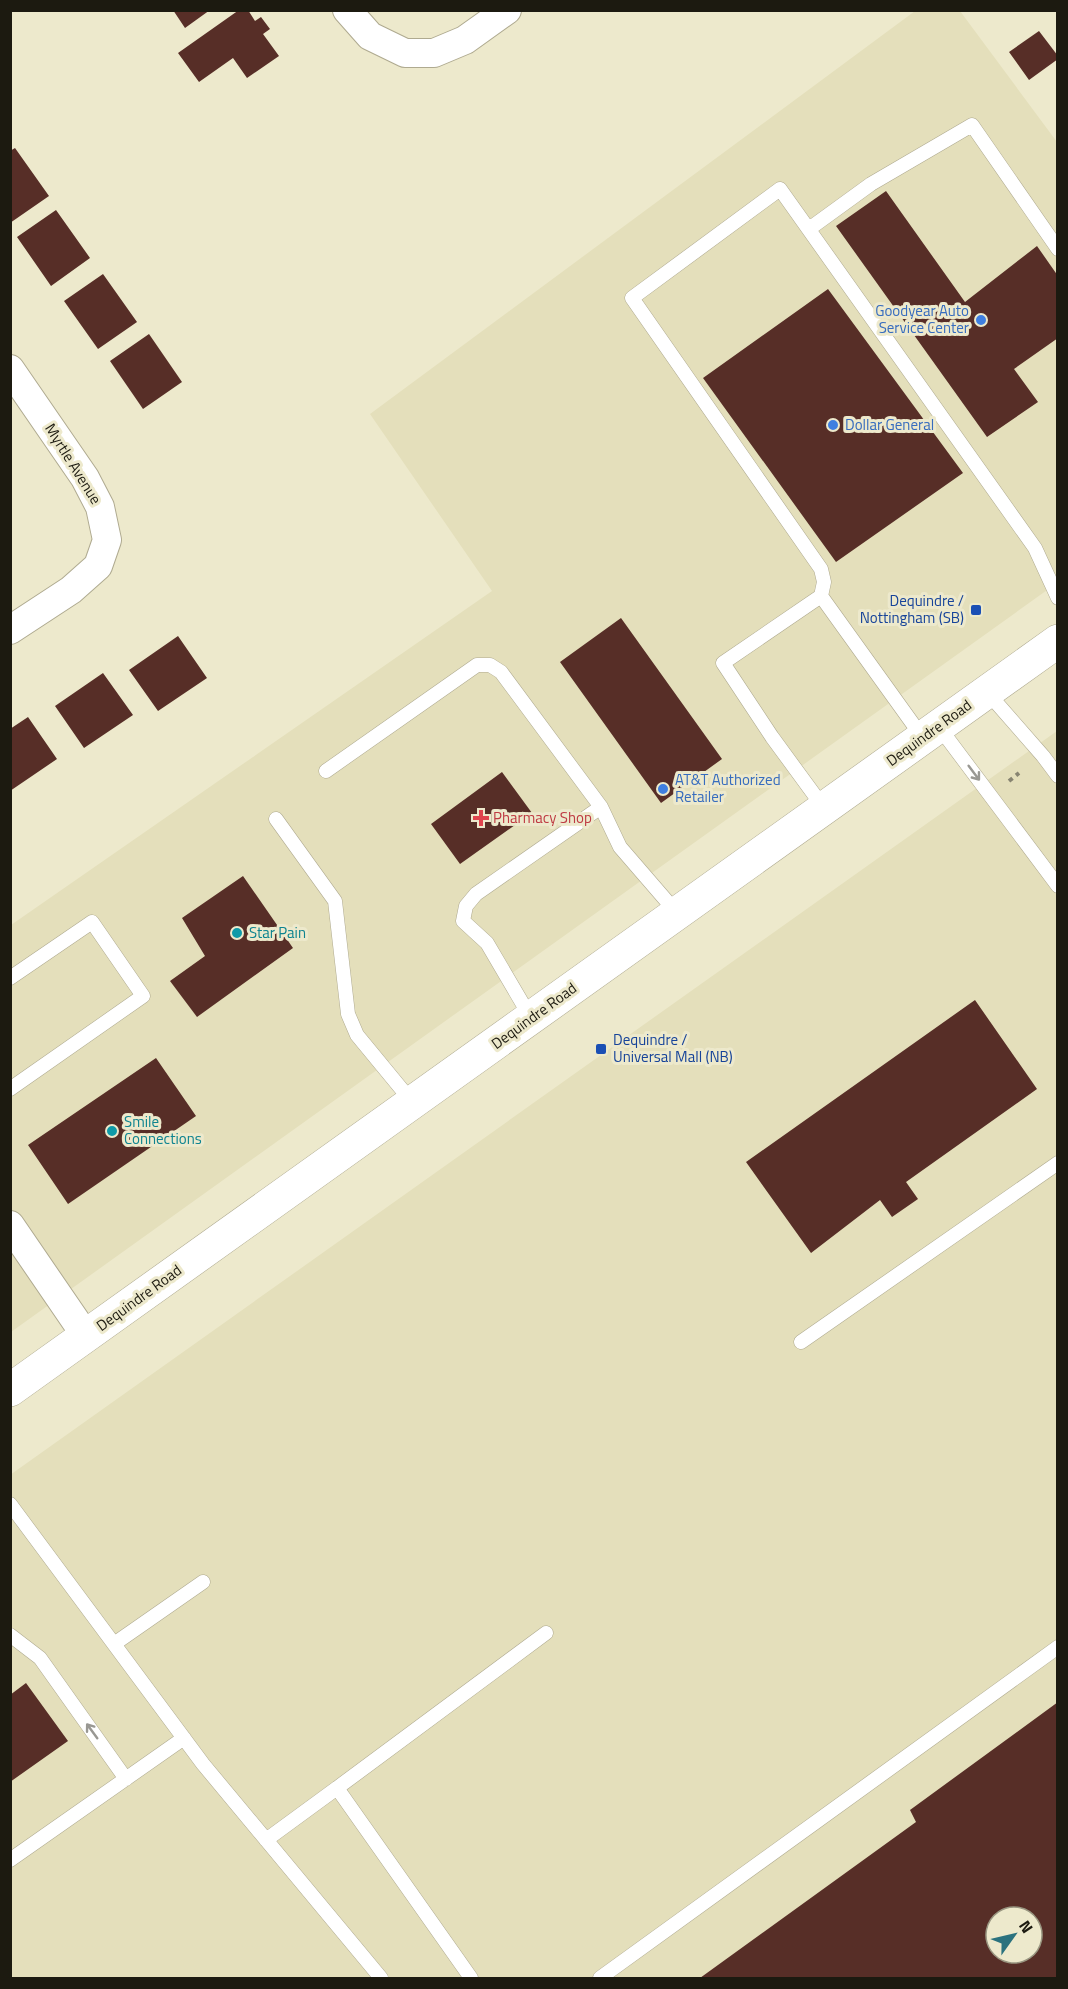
<svg xmlns="http://www.w3.org/2000/svg" width="1068" height="1989" font-family="'Titillium Web',sans-serif">
<style>
.built{fill:#e4dfbb;fill-rule:evenodd}
.building{fill:#572e27;fill-rule:evenodd}
.lines{fill:none;stroke-linecap:round;stroke-linejoin:round}
.service-casing{stroke:#afaa90;stroke-width:15}
.minor-casing{stroke:#afaa90;stroke-width:30}
.secondary-casing{stroke:#afaa90;stroke-width:34}
.path{stroke:#878471;stroke-width:4;stroke-dasharray:4.5 4.5;stroke-linecap:butt}
.service{stroke:#fff;stroke-width:14}
.minor{stroke:#fff;stroke-width:28}
.secondary{stroke:#fff;stroke-width:33}
.oneway{stroke:#999893}
.shop-dot{fill:#3f7fe0;stroke:#ede9cc;stroke-width:2}
.transit-dot{fill:#1a4fb4;stroke:#ede9cc;stroke-width:2}
.health-dot{fill:#e0444e;stroke:#ede9cc;stroke-width:2}
.culture-dot{fill:#0f9aa8;stroke:#ede9cc;stroke-width:2}
.labels{text-anchor:middle;stroke-width:6;stroke-linejoin:round;paint-order:stroke}
.shop-label{font-size:15px;fill:#366cbe;stroke:#ede9cc;text-anchor:start}
.street-label{font-size:15px;fill:#1c1a10;stroke:#ede9cc}
.transit-label{font-size:15px;fill:#164399;stroke:#ede9cc;text-anchor:end}
.health-label{font-size:15px;fill:#be3a42;stroke:#ede9cc;text-anchor:start}
.culture-label{font-size:15px;fill:#0d838f;stroke:#ede9cc;text-anchor:start}
</style>
<rect width="100%" height="100%" fill="#ede9cc"/>
<path class="built" d="M915,11H960L1057,142V583L11,1332V925L492,591L370,414Z
M1057,731V1978H11L10,1475ZM996,1917H1032V1953H996Z"/>
<path class="building" d="M173,10H210L185,28Z
M239,10H248L255,21L261,17L270,29L263,34L279,56L247,78L233,58L199,82L178,53Z
M1039,31L1058,56V59L1029,80L1009,52Z
M15,148L49,196L10,223V151Z
M886,191L965,302L1037,246L1058,276V338L1014,369L1038,402L987,437L836,226Z
M56,210L90,258L51,286L17,237Z
M103,274L137,322L98,349L64,301Z
M828,289L963,473L836,562L703,378Z
M149,334L182,382L143,409L110,361Z
M621,618L722,759L661,803L560,662Z
M178,636L207,678L158,711L129,670Z
M103,673L133,715L84,748L55,706Z
M28,717L57,759L10,791V729Z
M502,772L532,813L460,864L431,824Z
M243,876L293,948L197,1017L170,981L205,956L182,918Z
M975,1000L1037,1089L906,1182L918,1199L892,1217L880,1200L811,1253L746,1162Z
M156,1058L196,1116L68,1204L28,1145Z
M26,1683L68,1741L10,1782V1695Z
M1058,1702V1978H700L916,1822L910,1810ZM996,1917H1032V1953H996Z"/>
<g class="lines">
<defs>
<path id="service" d="M809,229L871,184L972,125L1058,249
M821,596L824,582L821,569L632,298L780,189L1035,548L1058,598
M987,692L1043,756L1058,776
M939,727L1058,886
M326,771L477,665H490L501,672L601,807L620,847L677,913
M824,808L772,737L723,663L821,596L923,738
M276,819L335,901L348,1014L357,1035L413,1103
M10,978L92,922L143,996L10,1089
M531,1018L487,943L463,921L466,906L476,894L601,807
M801,1342L1058,1163
M10,1504L203,1764L381,1978
M10,1635L40,1658L126,1779
M114,1644L203,1582
M337,1788L546,1633
M266,1840L337,1788L471,1978
M10,1860L184,1738
M600,1978L1058,1647"/>
<path id="minor" d="M347,10L370,36L405,53H434L465,40L507,10
M10,369L85,478L100,507L107,540L98,566L71,590L10,630
M10,1225L86,1336"/>
<path id="secondary" d="M10,1390L1058,641"/>
</defs>
<use href="#service" class="service-casing"/>
<use href="#minor" class="minor-casing"/>
<use href="#secondary" class="secondary-casing"/>
<path class="path" d="M1009,781L1019,773"/>
<use href="#service" class="service"/>
<use href="#minor" class="minor"/>
<use href="#secondary" class="secondary"/>
</g>
<defs><path id="oneway-shaft" d="M-6 0H5M1.5-3L5.5 0L1.5 3" fill="none" stroke-width="1.6" stroke-linecap="round" stroke-linejoin="round" transform="scale(1.5)"/></defs>
<g class="oneway">
<use href="#oneway-shaft" transform="translate(974 773) rotate(53)"/>
<use href="#oneway-shaft" transform="translate(92 1731) rotate(-126)"/>
</g>
<g class="shop-dot">
<circle cx="981" cy="320" r="6"/>
<circle cx="833" cy="425" r="6"/>
<circle cx="663" cy="789" r="6"/>
</g>
<g class="transit-dot">
<rect x="970" y="604" width="12" height="12" rx="3"/>
<rect x="595" y="1043" width="12" height="12" rx="3"/>
</g>
<path class="health-dot" d="M478 809h6v6h6v6h-6v6h-6v-6h-6v-6h6z"/>
<g class="culture-dot">
<circle cx="237" cy="933" r="6"/>
<circle cx="112" cy="1131" r="6"/>
</g>
<g class="labels">
<g class="shop-label">
<text x="969" y="316" text-anchor="end">Goodyear Auto<tspan x="969" dy="17">Service Center</tspan></text>
<text x="845" y="430">Dollar General</text>
<text x="675" y="785">AT&amp;T Authorized<tspan x="675" dy="17">Retailer</tspan></text>
</g>
<g class="street-label">
<text transform="translate(73 464) rotate(58)" y="5">Myrtle Avenue</text>
<text transform="translate(929 733) rotate(-36)" y="5">Dequindre Road</text>
<text transform="translate(534 1016) rotate(-36)" y="5">Dequindre Road</text>
<text transform="translate(139 1298) rotate(-36)" y="5">Dequindre Road</text>
</g>
<g class="transit-label">
<text x="964" y="606">Dequindre /<tspan x="964" dy="17">Nottingham (SB)</tspan></text>
<text x="613" y="1045" text-anchor="start">Dequindre /<tspan x="613" dy="17">Universal Mall (NB)</tspan></text>
</g>
<g class="health-label">
<text x="493" y="823">Pharmacy Shop</text>
</g>
<g class="culture-label">
<text x="249" y="938">Star Pain</text>
<text x="124" y="1127">Smile<tspan x="124" dy="17">Connections</tspan></text>
</g>
</g>
<rect width="1068" height="1989" fill="none" stroke="#1c1a10" stroke-width="24"/>
<g transform="translate(1014 1935) rotate(56)"><circle r="28" fill="#ede9cc" stroke="#999681" stroke-width="1.5"/>
<path d="M0-4.5L10 22L0 15L-10 22Z" fill="#2b727e"/>
<text y="-9" font-size="16" font-weight="bold" text-anchor="middle" fill="#1c1a10">N</text>
</g>
</svg>
